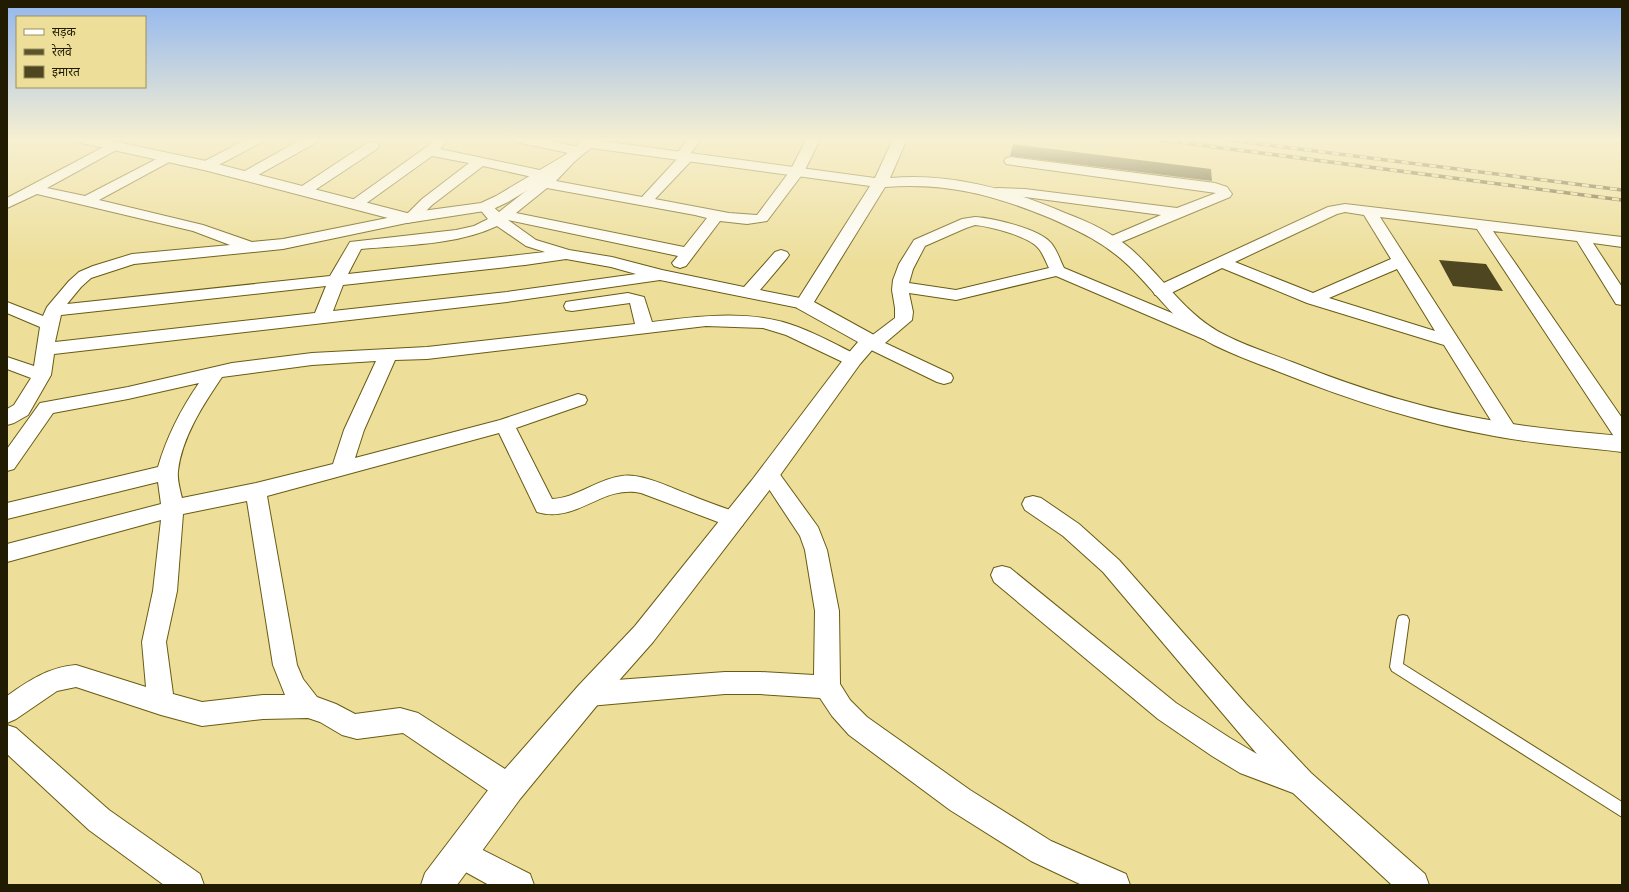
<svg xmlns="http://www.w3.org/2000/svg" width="1629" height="892" font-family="Overpass,'Noto Sans Devanagari',sans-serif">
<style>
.building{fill:#4e4620}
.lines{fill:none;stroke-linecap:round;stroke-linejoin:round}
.lane-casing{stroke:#695b13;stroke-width:2}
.street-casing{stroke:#695b13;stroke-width:2}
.secondary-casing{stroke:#695b13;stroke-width:2}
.lane{fill:#fff;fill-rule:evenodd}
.street{fill:#fff;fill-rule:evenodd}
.secondary{fill:#fff;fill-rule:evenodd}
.rail-casing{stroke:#5b532c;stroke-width:3.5}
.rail{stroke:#edde99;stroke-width:2.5;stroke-dasharray:7;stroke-linecap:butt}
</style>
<rect width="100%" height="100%" fill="#edde99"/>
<path class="building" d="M1013,144L1211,169L1212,181L1010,156Z
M1439,260L1486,264L1503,291L1453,286Z"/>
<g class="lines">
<defs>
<path id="lane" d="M1403,615L1407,616L1409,620L1403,664L1622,802V817L1392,671L1390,667L1397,620L1399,616Z"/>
<path id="street" d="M247,139H263L262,142L211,169L206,170L201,169L199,166L201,163Z
M302,139H318L317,142L251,179L246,180L241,179L239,176L241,173Z
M435,139H444L446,142L440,149L549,172L565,155H575L577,158L575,161L556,181L642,197L677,159L674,156L689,139H702L690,154L694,157L692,160L655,199L729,213L757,215L790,171L805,142L804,139H817L819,141L804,172L767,221L747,224L720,221L686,266L680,268L674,266L672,263L678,256L508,220L536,240L569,250L612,257L662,270L744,287L775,252L781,250L787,252L789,255L787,258L760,290L810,300L812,304L810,308L804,309L660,280L507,302L54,354L51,375L28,415L14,423L7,425V409L14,405L31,378L7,369V357L34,366L40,327L7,313V302L43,316L47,307L69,281L79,272L93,266L132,254L230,245L193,231L37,194L7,208V198L113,142L118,143L120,146L118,149L47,188L85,196L166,154L171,155L173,158L171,161L99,200L203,225L252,242L283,239L407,214L422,199L469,163L432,156L361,207L356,208L351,207L349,204L351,201L425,148ZM483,166L541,179L499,212C492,206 489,202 480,204L478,207L488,219L474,226L456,230L350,242L330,276L67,304L81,287L91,278L134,264L283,249L416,221L432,205ZM547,188L695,215L707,218L684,247L516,213ZM497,226L526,246L545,252L348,274L361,249C405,245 457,245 497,226ZM566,259L611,267L636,274L507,292L333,311L343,285L525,265ZM326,286L315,313L55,342L61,315Z
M515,139H541L583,148L585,151L583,154L578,155L516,142Z
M372,142L377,143L379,146L377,149L309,194L304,195L299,194L297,191L299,188L367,143Z
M1011,157L1215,183L1227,187L1232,194L1230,197L1112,246L1107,244L1104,241L1107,238L1161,215L1025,197L993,195L991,192L993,189L998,188L1025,189L1177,208L1216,193L1006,164L1004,161L1006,158Z
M1345,204L1622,237V247L1593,243L1622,287V305L1616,304L1577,241L1493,231L1622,418V440L1615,438L1477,229L1380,217L1517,430L1514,435L1507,437L1500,435L1444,345L1307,303L1222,268L1167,295L1161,296L1155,295L1153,291L1155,287L1328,207ZM1345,212L1364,215L1391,259L1313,293L1235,262L1337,214ZM1397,269L1435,331L1329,298Z
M975,217C993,218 1040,229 1051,243C1057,250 1060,260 1064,268L1215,331L1218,335L1215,339L1209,340L1203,339L1056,276L956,300L909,293L913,312L912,320L885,343L951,374L953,378L951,382L944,384L937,382L863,346L860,342L863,338L870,337L895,318V308L892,290L893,280L899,264L914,240L962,219ZM975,225C989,226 1031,237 1039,249C1043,254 1046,262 1049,268L956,290L909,283L913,269L925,246L966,228Z
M628,293L644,297L652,322C700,316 752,309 798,327C819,335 839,346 859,356L862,360L859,364L853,366L847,364L786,335L773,331L763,328L706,326L427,359L395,360L364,430L355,458L500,420L578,394L585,396L587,400L585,404L516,428L552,499C577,498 597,479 622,476C642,473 671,488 690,495C707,502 724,508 742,514L745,520L742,526L734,528L641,493C602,484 577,524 537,512L499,433L267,496L297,665L303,679L317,697L336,704L355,714L400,708L418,713L519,778L523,788L519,798L509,802L499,798L403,733L357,739L342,735L320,722L308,718L263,719L202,726L161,715L76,687L57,691L16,719L7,723V696C28,681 49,667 76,665L146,687L142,642L153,591L161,520L7,562V544L161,504L158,482L7,519V503L158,467C167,436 181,409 199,383L128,399L53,413L14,469L7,471V449L40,403L128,387L232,363L312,353L427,347L635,324L630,303L572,311L566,310L564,306L566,302L572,301ZM376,361L344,430L333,464L256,483L182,498C180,490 177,479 178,471C182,437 203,405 222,377L312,365ZM247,501L273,665L285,695H263L202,702L173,694L166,642L177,591L183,514Z
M769,466L776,469L818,527L827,550L839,611L840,684L850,700L867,717L970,790L1051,841L1126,874L1130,885H1082L1031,861L950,810L849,735L832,716L820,698L760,694H725L589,706L580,702L576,694L580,686L589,682L725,672H760L814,675L815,611L805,550L800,536L759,474L762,469Z
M1033,496L1041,498L1079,524L1119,560L1246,704L1311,773L1425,874L1429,885H1392L1293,793L1240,773L1212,756L1158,719L994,582L991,575L994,568L1002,566L1010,568L1176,703L1230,738L1257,754L1103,572L1063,536L1025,510L1022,504L1025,498Z
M7,725L16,728L109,810L200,874L204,885H164L89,830L7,754Z
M461,839L530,874L534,885H489L451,864L446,854L451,844Z"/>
<path id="secondary" d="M75,139H103L206,161L407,213L481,203L496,196L565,155L583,140L586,139L875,178L893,139H907L890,178C952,173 1008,189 1065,213C1089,222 1111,232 1131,249C1163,277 1186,316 1225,335C1246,346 1269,353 1292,362C1357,388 1426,410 1495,421C1537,429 1580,432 1622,436V452C1580,447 1535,444 1494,436C1420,423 1347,399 1277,371C1256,363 1234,355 1214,345C1178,327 1157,293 1129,266C1105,243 1079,231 1050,218C994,195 946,182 885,187L814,302L874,335L879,342L860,364L768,492L653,642L599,703L520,799L457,885H421L425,873L498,777L579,685L635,626L752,480L846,356L858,342L797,308L795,304L870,186L591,148L575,161L508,202L491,210L407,223L204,170L77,142Z"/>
</defs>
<use href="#lane" class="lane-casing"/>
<use href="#street" class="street-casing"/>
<use href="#secondary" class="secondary-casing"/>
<use href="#lane" class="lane"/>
<use href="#street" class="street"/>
<use href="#secondary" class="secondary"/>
<defs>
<path id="rail" d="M1154,139L1622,200
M1221,139L1622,190"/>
</defs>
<use href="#rail" class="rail-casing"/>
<use href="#rail" class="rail"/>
</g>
<linearGradient id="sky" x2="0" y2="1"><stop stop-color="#93b7ee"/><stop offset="0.53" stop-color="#f7f0d1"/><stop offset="1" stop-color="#f7f0d1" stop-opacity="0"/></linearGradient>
<rect width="1629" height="264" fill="url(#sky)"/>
<rect width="1629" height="892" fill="none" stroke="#211b01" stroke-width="16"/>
<rect x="16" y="16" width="130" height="72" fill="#edde99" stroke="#9b905c"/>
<rect x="24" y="29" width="20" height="6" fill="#ffffff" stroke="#9b905c"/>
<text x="52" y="36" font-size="12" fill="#211b01">सड़क</text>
<rect x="24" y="49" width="20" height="6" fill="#5b532c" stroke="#9b905c"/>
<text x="52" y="56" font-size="12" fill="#211b01">रेलवे</text>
<rect x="24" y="66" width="20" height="12" fill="#4e4620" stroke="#9b905c"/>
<text x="52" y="76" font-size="12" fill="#211b01">इमारत</text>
</svg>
